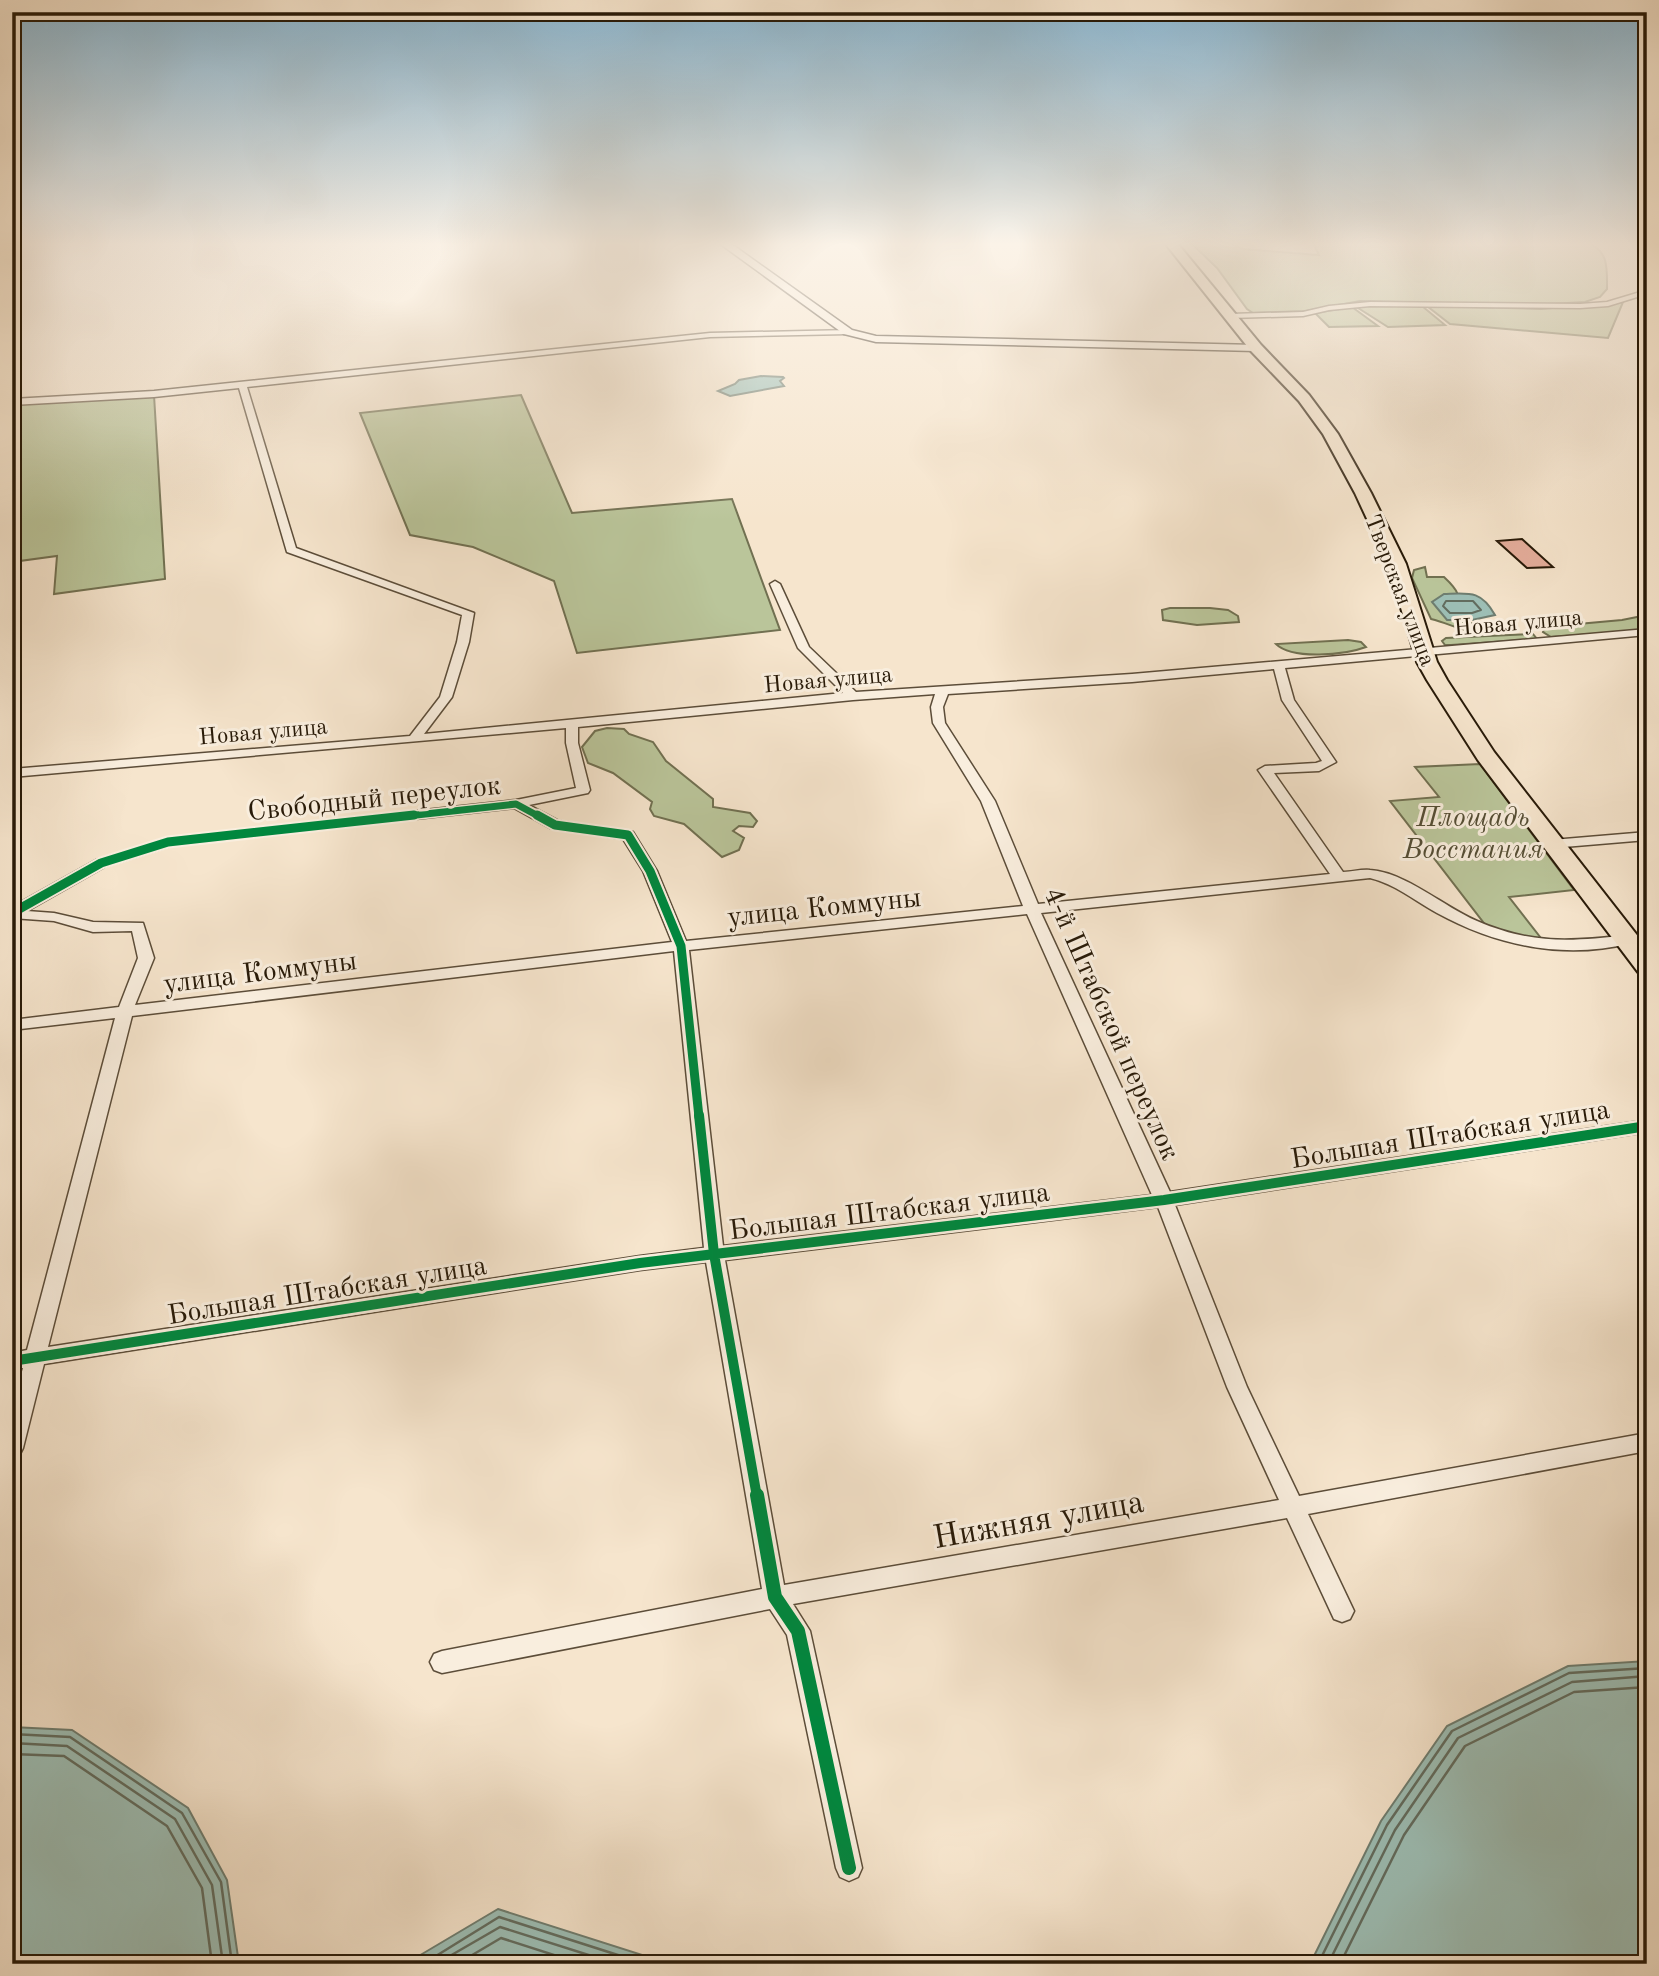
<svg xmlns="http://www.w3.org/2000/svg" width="1659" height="1976" font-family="'Old Standard TT',serif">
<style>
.green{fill:#bac59a;stroke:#717051;stroke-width:2}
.water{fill:#9dbfb6;stroke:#6e7d70;stroke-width:2}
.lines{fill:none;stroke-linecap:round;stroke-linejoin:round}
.shore-far1{stroke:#626c5f;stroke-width:2}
.shore{stroke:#626c5f;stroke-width:2.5}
.building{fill:#e5ae9c;stroke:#281a08;stroke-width:2}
.street-casing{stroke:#5c4d39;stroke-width:3}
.secondary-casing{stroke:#281a08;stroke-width:3}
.primary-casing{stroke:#281a08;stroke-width:4}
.street{fill:#f9eede;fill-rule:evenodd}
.secondary{fill:#f9eede;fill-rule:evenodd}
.primary{fill:#f6e5cd;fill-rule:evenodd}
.cycleway-far3-casing{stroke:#f9eede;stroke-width:10}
.cycleway-far2-casing{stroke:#f9eede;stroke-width:13}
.cycleway-far1-casing{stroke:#f9eede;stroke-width:15}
.cycleway-casing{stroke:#f9eede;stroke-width:18}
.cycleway-far3{stroke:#00873e;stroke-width:7}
.cycleway-far2{stroke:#00873e;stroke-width:9}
.cycleway-far1{stroke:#00873e;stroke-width:10}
.cycleway{stroke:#00873e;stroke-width:14}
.labels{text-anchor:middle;stroke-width:6;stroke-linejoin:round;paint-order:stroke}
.far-street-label{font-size:23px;fill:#281a08;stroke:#f9eede}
.street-label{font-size:28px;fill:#281a08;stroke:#f9eede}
.park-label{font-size:28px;font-style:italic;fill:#544d34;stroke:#f9eede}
.near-street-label{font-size:33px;fill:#281a08;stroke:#f9eede}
</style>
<rect width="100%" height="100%" fill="#f6e5cd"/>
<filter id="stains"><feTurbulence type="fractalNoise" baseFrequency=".00286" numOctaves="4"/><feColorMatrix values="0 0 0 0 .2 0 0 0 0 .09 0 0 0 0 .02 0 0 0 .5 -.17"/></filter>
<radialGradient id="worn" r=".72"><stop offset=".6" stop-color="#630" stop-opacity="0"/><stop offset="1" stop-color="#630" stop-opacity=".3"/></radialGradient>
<path class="green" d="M1191,243H1229L1243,249L1319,255L1313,243H1588C1609,251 1607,269 1607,289L1600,297L1585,302L1532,305L1360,301L1306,311L1253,313L1247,309L1217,268Z
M1623,302L1608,338L1450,324L1427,306L1541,309Z
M1355,306H1422L1445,325L1388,327Z
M1352,307L1378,326L1329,327L1315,313Z
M154,395L165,579L54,594L57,556L12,562V405Z
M521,395L572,513L732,499L780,630L577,653L554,581L473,547L410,535L360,413Z
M1425,567L1427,577H1444C1460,592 1460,594 1456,616L1460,621L1484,626L1487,631C1462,634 1453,624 1431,619L1412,578L1414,570Z
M1170,608H1210L1228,610L1238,616L1239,622L1197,625L1163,620L1162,610Z
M1647,615V630L1551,637L1543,632L1545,627L1622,620Z
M1533,634L1537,639L1451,645H1445L1442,641L1446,638Z
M1348,640L1361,642L1366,647C1345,655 1292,660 1276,644Z
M607,728L624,729L629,734L653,742L666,761L713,799V807L750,813L757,821L753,827L739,826L733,831L744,838L739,850L722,857L684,824L654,816L650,809L652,802L613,773L588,763L582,747L595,731Z
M1480,764L1574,890L1509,897L1544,942L1487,927L1390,801L1439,797L1415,767Z"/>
<path class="water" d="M761,376L783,377L784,378L780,381L784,386L730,396L718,391L735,384L739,380Z
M1444,594C1469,593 1481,590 1495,615L1472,620H1447L1432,602Z
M1647,1661V1964H1310L1381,1821L1447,1726L1568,1666Z
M12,1727L72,1730L188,1808L227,1880L239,1964H12Z
M498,1909L664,1962L704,1964H416L417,1957Z"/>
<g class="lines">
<path class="shore-far1" d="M1446,601H1473L1481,610L1472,613H1450L1443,606Z"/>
<path class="shore" d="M12,1734L70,1737L182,1813L221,1882L232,1964
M12,1743L67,1746L175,1819L212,1885L223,1964
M12,1754L64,1756L167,1826L202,1888L212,1964
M423,1964L499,1917L646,1964
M436,1964L500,1927L617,1964
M457,1964L501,1938L582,1964
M1318,1964L1387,1825L1452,1731L1569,1673L1647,1668
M1328,1964L1395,1830L1458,1738L1572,1682L1647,1676
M1340,1964L1404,1835L1465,1746L1574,1692L1647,1687"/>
</g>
<path class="building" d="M1522,539L1553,567L1527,568L1497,541Z"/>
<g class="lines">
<defs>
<path id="street" d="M1647,290V294L1608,306L1580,308L1370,306L1329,310L1303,316L1230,318L1226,316L1230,314L1303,312L1329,306L1370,302L1580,304L1607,302Z
M851,330L848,334L710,337L247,387L296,548L474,613L469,642L452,697L424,734L843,693L798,648L770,584L775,581L780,584L809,647L856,692L1132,674L1647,629V635L1285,668L1294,700L1336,762L1319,771L1274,773L1343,872C1352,872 1361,869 1370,870C1405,872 1444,907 1477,921C1530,944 1571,942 1626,935L1634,940L1631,943C1565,960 1497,946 1437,913C1415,901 1395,884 1370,878L1041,913L1170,1192L1647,1120V1132L1175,1205L1247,1387L1299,1496L1647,1433V1451L1308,1514L1354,1611L1350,1619L1342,1622L1334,1619L1287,1518L793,1604L810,1631L862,1868L858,1877L849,1881L840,1877L836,1868L787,1635L770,1609L442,1673L434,1670L430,1662L434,1654L442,1651L762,1589L706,1262L640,1270L44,1364L23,1448L20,1454L12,1457V1407L23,1368L12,1369V1353L27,1350L115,1018L12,1030V1020L119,1007L138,958L132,931L93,932L54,921L12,918V907L96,860L168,838L516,800L576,788L566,743V728L12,777V769L410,736L440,697L457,642L462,615L287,552L239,388L154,397L12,405V399L154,391L710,333ZM1274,669L1282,700L1322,761L1316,763L1265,766L1258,770L1330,874L1038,904L995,801L945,723L943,707L948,694L1132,682ZM935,694L931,707L933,723L981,801L1023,906L686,941L657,871L633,832L559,821L529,805L588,793L590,790L578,743V727L853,700ZM514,808L550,828L623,839L643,871L672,942L135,1005L154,958L143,923L93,922L54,913L27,911L106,866L170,846ZM1027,914L1152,1195L723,1246L689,950ZM674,951L704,1248L640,1256L48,1347L132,1016ZM1158,1207L1227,1387L1279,1500L784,1585L725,1260Z
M1647,832V840L1552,848L1545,844L1552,840Z"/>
<path id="secondary" d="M719,243H730L852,330L876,336L1256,345L1262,348L1256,351L876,342L844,334Z"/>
<path id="primary" d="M1165,243H1177L1261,345L1309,395L1338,434L1371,493L1406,564L1437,662L1447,680L1494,752L1647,948V974L1638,972L1478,760L1427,680L1417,662L1388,564L1355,493L1323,434L1299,401L1251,351Z"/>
</defs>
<use href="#street" class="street-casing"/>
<use href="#secondary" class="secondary-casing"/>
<use href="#primary" class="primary-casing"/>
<use href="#street" class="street"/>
<use href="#secondary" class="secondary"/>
<use href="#primary" class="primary"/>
<defs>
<path id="cycleway-far3" d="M398,817L516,804L540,817"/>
<path id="cycleway-far2" d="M537,815L555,825L628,835L650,871L681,946L699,1117
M12,913L101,863L168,842L414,815"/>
<path id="cycleway-far1" d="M699,1115L714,1254L757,1497
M12,1361L640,1263L1164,1200L1647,1126"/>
<path id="cycleway" d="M757,1495L775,1597L798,1631L849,1868"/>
</defs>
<use href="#cycleway-far3" class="cycleway-far3-casing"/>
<use href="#cycleway-far2" class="cycleway-far2-casing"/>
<use href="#cycleway-far1" class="cycleway-far1-casing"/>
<use href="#cycleway" class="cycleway-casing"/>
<use href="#cycleway-far3" class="cycleway-far3"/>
<use href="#cycleway-far2" class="cycleway-far2"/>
<use href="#cycleway-far1" class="cycleway-far1"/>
<use href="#cycleway" class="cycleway"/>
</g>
<linearGradient id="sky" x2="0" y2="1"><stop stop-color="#8ab8d4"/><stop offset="0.47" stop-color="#fbf3e8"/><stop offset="1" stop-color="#fbf3e8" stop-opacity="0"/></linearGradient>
<rect width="1659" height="520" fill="url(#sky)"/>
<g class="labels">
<g class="far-street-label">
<text transform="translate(1401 590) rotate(69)" y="8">Тверская улица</text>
<text transform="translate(1518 622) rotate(-5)" y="8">Новая улица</text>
<text transform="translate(828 679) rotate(-5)" y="8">Новая улица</text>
<text transform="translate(263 731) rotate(-5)" y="8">Новая улица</text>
</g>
<g class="street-label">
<text transform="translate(374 797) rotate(-6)" y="10">Свободный переулок</text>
<text transform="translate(824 906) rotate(-6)" y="10">улица Коммуны</text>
<text transform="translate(260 971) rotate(-7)" y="10">улица Коммуны</text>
<text transform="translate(1113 1023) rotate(66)" y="10">4-й Штабской переулок</text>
<text transform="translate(1450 1133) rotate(-9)" y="10">Большая Штабская улица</text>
<text transform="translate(889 1210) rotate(-7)" y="10">Большая Штабская улица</text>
<text transform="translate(327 1289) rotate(-9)" y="10">Большая Штабская улица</text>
</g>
<g class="park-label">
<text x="1473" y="826">Площадь<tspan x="1473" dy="32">Восстания</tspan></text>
</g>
<g class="near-street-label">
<text transform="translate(1038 1518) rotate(-10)" y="12">Нижняя улица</text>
</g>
</g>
<rect width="1659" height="1976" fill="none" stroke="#f6e5cd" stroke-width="42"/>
<rect x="14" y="14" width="1631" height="1948" fill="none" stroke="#281a08" stroke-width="3.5"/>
<rect x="21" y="21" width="1617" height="1934" fill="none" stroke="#281a08" stroke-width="2"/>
<rect width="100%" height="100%" filter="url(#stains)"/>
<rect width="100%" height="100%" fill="url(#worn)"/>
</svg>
